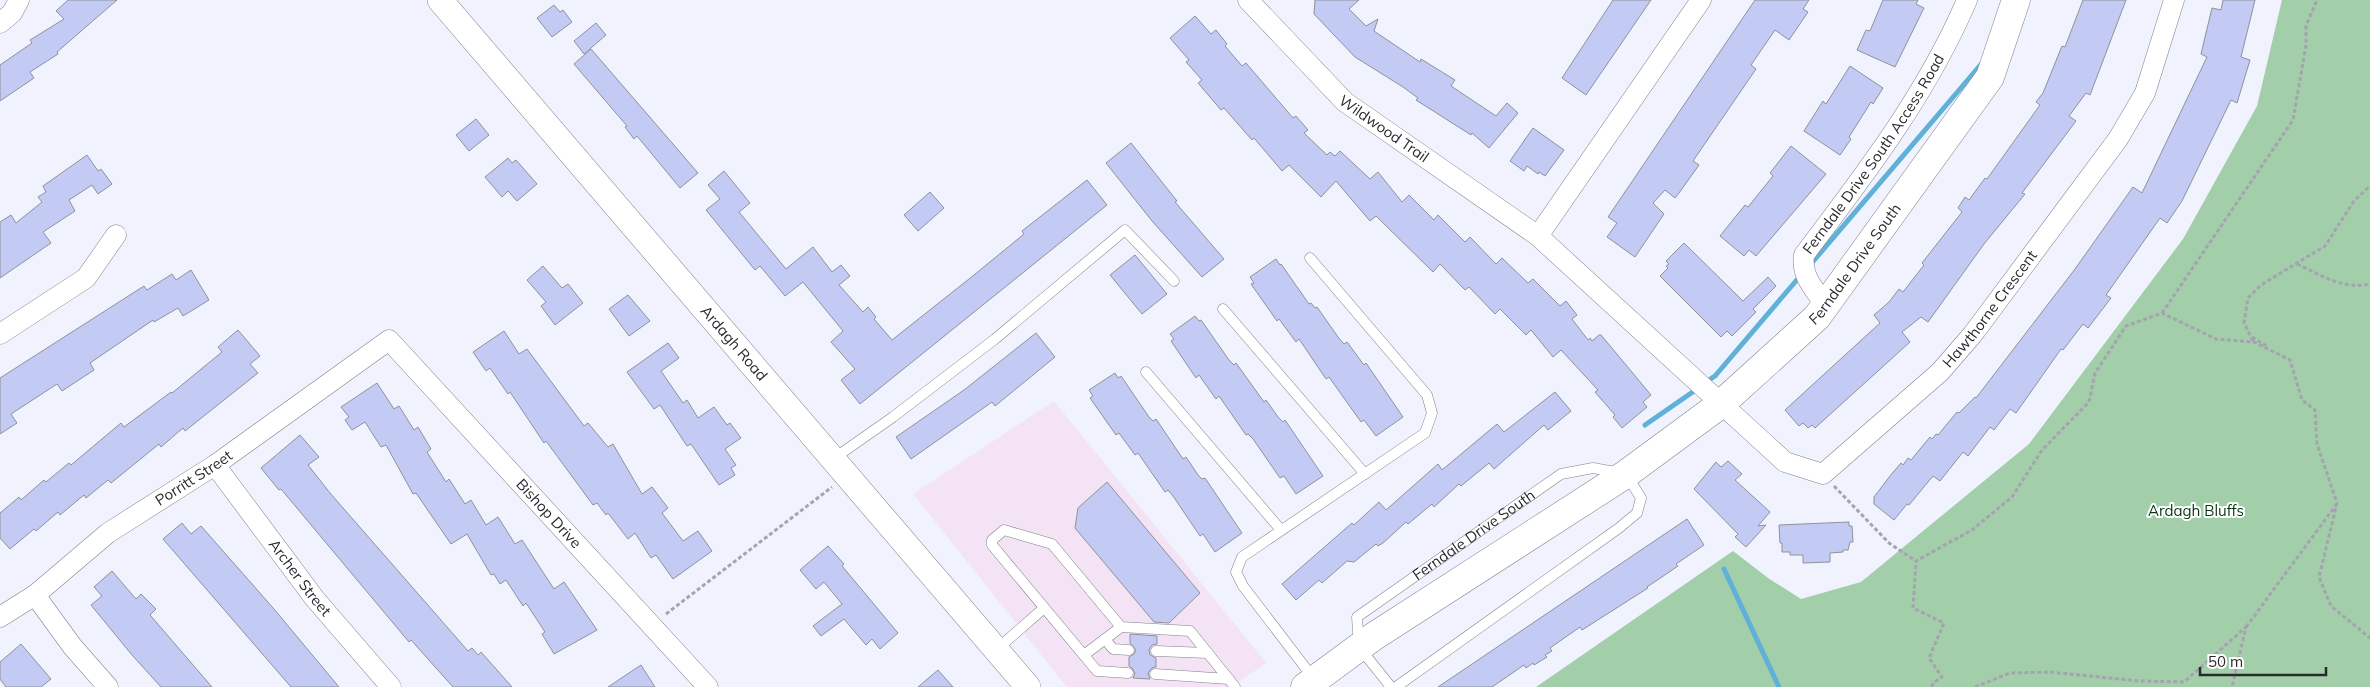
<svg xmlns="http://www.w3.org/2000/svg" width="2370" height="687" font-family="Mulish,sans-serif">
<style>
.commercial{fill:#f3e3f5}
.green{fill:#a3ceaa}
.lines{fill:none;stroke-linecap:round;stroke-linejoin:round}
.stream{stroke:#5fb1d8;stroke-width:5}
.building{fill:#c3cbf5;stroke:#8f919c}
.service-casing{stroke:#80828c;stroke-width:11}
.minor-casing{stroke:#80828c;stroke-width:21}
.tertiary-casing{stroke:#80828c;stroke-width:26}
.secondary-casing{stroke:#80828c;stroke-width:29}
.path{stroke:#a3a4ae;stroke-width:3;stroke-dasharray:4 2.5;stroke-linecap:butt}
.service{stroke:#fff;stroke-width:10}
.minor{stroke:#fff;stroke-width:20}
.tertiary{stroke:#fff;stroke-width:25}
.secondary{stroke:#fff;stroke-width:28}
.labels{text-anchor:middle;stroke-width:4;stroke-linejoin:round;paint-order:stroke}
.street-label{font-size:15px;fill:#29292e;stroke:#fff}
.park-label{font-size:15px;fill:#073816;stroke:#fff}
</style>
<rect width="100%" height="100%" fill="#f0f2fe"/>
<path class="commercial" d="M1054,401L1266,663L1232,687H1067L913,494Z"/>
<path class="green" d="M2282,0H2370V687H1536L1733,551L1768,578L1801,599L1861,582L2029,444L2183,239L2257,106Z"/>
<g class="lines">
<path class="stream" d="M1810,265L1983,62
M1706,382L1715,376L1801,275
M1645,425L1697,389
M1724,569L1779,687"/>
</g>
<path class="building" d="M68,0H117L57,52L58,54L30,72L34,78L0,101V65L32,43L30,40L64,19L56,11Z
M1315,0H1359L1349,9L1366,26L1378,19L1374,31L1420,62L1421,59L1455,80L1451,86L1496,116L1507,103L1518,113L1489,148L1472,133L1471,135L1416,100L1418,98L1403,87L1355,57L1314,14Z
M1613,0H1651L1586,95L1562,78Z
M1755,0H1809L1803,9L1808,12L1789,40L1775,30L1751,65L1756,69L1693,161L1699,165L1679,193L1675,198L1665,190L1653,203L1664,214L1635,257L1607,237L1617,223L1608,217Z
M1883,0H1918L1916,4L1924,8L1895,67L1857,50L1866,30L1870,31Z
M2083,0H2126L2090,95L2086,93L2069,116L2076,121L2022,193L2025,194L1984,244L1928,322L1921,317L1902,332L1910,342L1815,428L1812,425L1808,428L1803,423L1799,426L1785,410L1880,323L1874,315L1889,302L1899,289L1903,292L1924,265L1922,263L1962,212L1958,208L1965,197L1969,200L1985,178L1987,179L2040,105L2036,102L2043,93L2062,46L2065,47Z
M2223,0H2255L2241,57L2250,60L2237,103L2231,100L2182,201L2167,223L2160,218L2106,295L2111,298L2088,328L2083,324L2063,350L2061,349L2016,413L2010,409L1994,430L1990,427L1968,456L1963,452L1940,481L1933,476L1909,505L1907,504L1894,520L1874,504V497L1890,476L1901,463L1903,465L1908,458L1911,460L1930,437L1932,439L1936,434L1938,435L1957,412L1959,413L1975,397L1976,398L2075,269L2133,187L2142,193L2207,57L2201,54L2212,8L2221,10Z
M554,5L560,12L563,10L572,22L552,37L537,18Z
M1195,16L1211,34L1216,30L1227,44L1225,46L1242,66L1246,63L1293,118L1296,116L1308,130L1304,133L1327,155L1330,152L1335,156L1340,151L1370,179L1378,172L1402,202L1409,195L1434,220L1438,215L1465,242L1470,237L1496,264L1502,258L1528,283L1533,279L1560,306L1566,301L1577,315L1572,319L1588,340L1590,338L1592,341L1599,335H1601L1651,395L1643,402L1647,407L1622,428L1613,417L1615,415L1595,392L1598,390L1561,350L1553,357L1531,330L1526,335L1500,309L1495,314L1469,287L1465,290L1440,264L1433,272L1376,216L1370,221L1336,181L1321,197L1289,165L1282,171L1254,138L1252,140L1224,108L1221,110L1198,83L1202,80L1186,62L1189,60L1170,38Z
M596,23L606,35L584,54L574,41Z
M591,49L698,173L680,188L637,136L634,139L625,127L627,126L574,64Z
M1850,66L1883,88L1873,104L1871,102L1849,137L1851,139L1840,155L1804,131L1823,101L1826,104Z
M476,119L489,135L469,151L456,135Z
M1533,128L1564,150L1545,176L1539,172L1538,174L1527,166L1524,171L1510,161Z
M1131,143L1177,201L1175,202L1224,259L1202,277L1152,221L1106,163Z
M1791,146L1826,174L1756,256L1749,250L1744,256L1720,236L1745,205L1748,207L1773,176L1770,173Z
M87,155L98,171L101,169L112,184L98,194L92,185L69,200L75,211L43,232L51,243L0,278V222L11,215L16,223L42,202L38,197L46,192L43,186Z
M508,158L512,163L516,160L537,184L517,201L508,191L502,197L485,177Z
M724,171L750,203L739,212L786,269L813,247L832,272L841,265L850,276L839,285L863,312L868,307L876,317L874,319L892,340L974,275L1024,234L1022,231L1087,180L1107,205L860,404L841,380L855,369L831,342L843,331L803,282L785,296L760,266L755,270L706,210L720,199L708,185Z
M930,192L944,208L918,231L904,215Z
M1684,243L1743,301L1768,277L1776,286L1753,309L1756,312L1732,336L1727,331L1721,337L1660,276L1668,268L1666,266L1669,264L1666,261Z
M1135,255L1167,294L1142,314L1110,275Z
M1276,259L1280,265L1281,264L1309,304L1311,303L1315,308L1317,307L1338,337L1344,344L1347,342L1364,365L1366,363L1403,417L1376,436L1364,420L1361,422L1329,377L1326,379L1299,339L1296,342L1279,319L1277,321L1251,284L1254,283L1250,277Z
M543,266L562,288L568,284L583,303L555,325L541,306L546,302L527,280Z
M191,270L209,300L183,316L178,308L154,322L153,320L90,363L94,370L62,391L57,384L11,414L17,423L0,434V378L144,286L147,290L172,274L176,280Z
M628,295L650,321L629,336L609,309Z
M1195,316L1199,321L1201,320L1229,360L1234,365L1236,363L1264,402L1266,400L1278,417L1283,422L1285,420L1323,476L1296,494L1284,476L1280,478L1253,439L1248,434L1246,435L1219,396L1216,399L1199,375L1196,378L1171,341L1174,339L1170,334Z
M238,330L260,356L250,364L258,373L185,431L183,428L161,447L159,444L111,483L108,480L86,498L84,495L60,515L58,512L36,531L34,529L10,549L0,538V513L19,497L21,500L44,480L46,482L69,463L71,465L121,423L124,427L171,392L172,393L222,352L218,347Z
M504,331L519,354L527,349L584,426L588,423L608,447L613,444L642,494L652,487L668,508L662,513L683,541L698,531L712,551L673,579L656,555L651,558L635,533L628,539L608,513L606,515L597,503L593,505L546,441L544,443L510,392L508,394L490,368L486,371L473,352Z
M1036,333L1055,357L995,406L992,402L911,459L896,437L964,390Z
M668,343L679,358L661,371L683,403L687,400L698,418L714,407L727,425L730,423L741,438L725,449L736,465L731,468L735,475L719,485L691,444L687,446L660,405L654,409L627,372Z
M1115,373L1118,378L1121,376L1149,417L1153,421L1156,419L1183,459L1186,457L1198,475L1202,479L1205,478L1242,533L1215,552L1203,534L1200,536L1173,496L1168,490L1165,492L1138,453L1135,455L1119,433L1116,435L1090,398L1093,396L1089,390Z
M377,383L394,409L399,406L414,430L418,427L431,449L427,452L446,482L449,479L465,504L471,500L486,525L498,517L515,544L522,540L554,589L564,582L597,630L554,654L542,634L545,632L526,603L523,606L506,580L500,584L494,574L491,575L467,534L451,544L416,493L413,494L386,445L381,447L365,422L352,430L345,420L349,417L341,407Z
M1555,392L1571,411L1548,430L1544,425L1494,469L1489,463L1461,486L1459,484L1434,507L1432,504L1408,524L1406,522L1383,543L1378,546L1376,544L1354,562L1347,561L1322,583L1319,580L1296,600L1282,584L1352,523L1354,525L1379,502L1386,510L1438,464L1442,470L1497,424L1504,432Z
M300,435L319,457L308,465L330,493L468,651L472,648L478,655L481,652L512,687H453L411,640L409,642L281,489L279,490L261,468Z
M1728,461L1742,474L1735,480L1770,512L1758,526L1766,525L1746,547L1735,537L1738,534L1694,489L1716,462L1721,467Z
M1107,482L1200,593L1169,623L1154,622L1075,528L1078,508Z
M1687,519L1704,545L1676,564L1678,566L1647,587L1648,588L1582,630L1580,627L1550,648L1552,651L1545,655L1547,657L1534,665L1533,663L1526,668L1524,665L1492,687H1438Z
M1849,522V526H1852L1853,542H1850L1848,550H1843V552L1830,553V562L1803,563V555H1790V552H1782V543H1780L1779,525Z
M182,523L191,534L201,526L274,609L339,687H291L163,539Z
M828,546L844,564L842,566L898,633L880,649L872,639L866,645L844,619L821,636L813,626L842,604L824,582L816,589L800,570Z
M112,571L136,599L141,594L156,609L150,615L212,687H161L132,655L91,605L102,596L94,587Z
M1130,634L1157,636V644L1152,645L1149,650L1150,655L1156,658V667L1152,668L1148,673L1150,679L1133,678L1135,673L1132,668L1129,666V657L1134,654L1136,650L1130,643Z
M21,644L51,679L41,687H6L0,679V662Z
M641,665L655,687H608Z
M938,670L953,687H918Z"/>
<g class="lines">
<defs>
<g id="service">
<path d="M1310,258L1427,395L1432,413L1425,433L1242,557L1236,572L1243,586L1314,679"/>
<path d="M1223,309L1365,474"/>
<path d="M1146,372L1281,530"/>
<path d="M833,459L893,417L995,339L1125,230L1174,281"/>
<path d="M1105,639L1113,649L1129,650"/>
<path d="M996,650L1044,608"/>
<path d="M1156,651L1208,653"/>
<path d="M1084,655L1121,627"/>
<path d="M1128,673L1097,671L992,545V540L1004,530L1052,544L1121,627L1190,631L1235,687"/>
<path d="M1155,674L1229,679"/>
<path id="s1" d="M1391,687L1359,647L1357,617L1561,474L1593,468L1626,474L1641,498L1637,513L1619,528L1396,687"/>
</g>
<g id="minor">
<path id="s2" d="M1248,0L1345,102L1538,236L1785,462L1823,474L1940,372L1973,334L2118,139L2145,93L2174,0"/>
<path d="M0,23L12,13L19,0"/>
<path d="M1538,236L1701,0"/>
<path id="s3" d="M1826,306C1814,288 1801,277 1804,255C1865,174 1927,94 1967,0"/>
<path d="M0,334L86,278L116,235"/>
<path id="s4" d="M215,465L315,599L391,687"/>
<path d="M35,595L72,646L108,687"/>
<path id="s5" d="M0,617L35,595L108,533L215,465L389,340L708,687"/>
</g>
<g id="tertiary">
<path id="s6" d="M440,0L1028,687"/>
</g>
<g id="secondary">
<path id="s7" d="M1305,687L1373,637L1626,474L1721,404L1817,317L1990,77L2016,0"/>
</g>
</defs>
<use href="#service" class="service-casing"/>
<use href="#minor" class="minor-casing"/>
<use href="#tertiary" class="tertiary-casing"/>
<use href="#secondary" class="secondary-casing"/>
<path class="path" d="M2297,264C2321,275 2343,290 2370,284
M2162,313L2293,120L2306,45V26L2317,0
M2252,337L2268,347
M2253,341L2244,323L2248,298L2261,285L2325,246L2354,201L2370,186
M1834,486L1889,543L1916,561
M666,614L832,487
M2246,627L2336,505
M1932,687L1933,683L1942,677L1929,658L1944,623L1913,608L1916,561L1972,530L2012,497L2042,450L2089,402L2095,373L2126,326L2162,313L2216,339L2254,342L2290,360L2302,400L2315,410L2317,444L2337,503L2319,577L2331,606L2370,638
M1975,687L2010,673L2049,672L2140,681L2184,682L2246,627L2232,687"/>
<use href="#service" class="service"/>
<use href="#minor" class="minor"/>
<use href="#tertiary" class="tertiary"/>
<use href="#secondary" class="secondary"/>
</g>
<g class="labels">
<g class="street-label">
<text dy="5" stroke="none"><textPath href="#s2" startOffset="188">Wildwood Trail</textPath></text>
<text dy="5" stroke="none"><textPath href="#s3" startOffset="180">Ferndale Drive South Access Road</textPath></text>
<text dy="5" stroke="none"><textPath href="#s7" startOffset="698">Ferndale Drive South</textPath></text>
<text dy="5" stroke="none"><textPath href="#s2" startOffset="986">Hawthorne Crescent</textPath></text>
<text dy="5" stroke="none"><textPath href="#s6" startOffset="452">Ardagh Road</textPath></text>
<text dy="5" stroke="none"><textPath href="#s5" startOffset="239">Porritt Street</textPath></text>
<text dy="5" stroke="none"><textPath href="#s5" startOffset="714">Bishop Drive</textPath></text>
<text dy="5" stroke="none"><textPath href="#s1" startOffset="224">Ferndale Drive South</textPath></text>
<text dy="5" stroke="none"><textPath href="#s4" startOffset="141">Archer Street</textPath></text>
</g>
<g class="park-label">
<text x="2196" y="516">Ardagh Bluffs</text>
</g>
</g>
<path d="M2200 667v8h126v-8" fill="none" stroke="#29292e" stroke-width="2.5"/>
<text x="2208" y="667" font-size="15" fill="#29292e" stroke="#ffffff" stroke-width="4" paint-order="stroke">50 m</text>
</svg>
